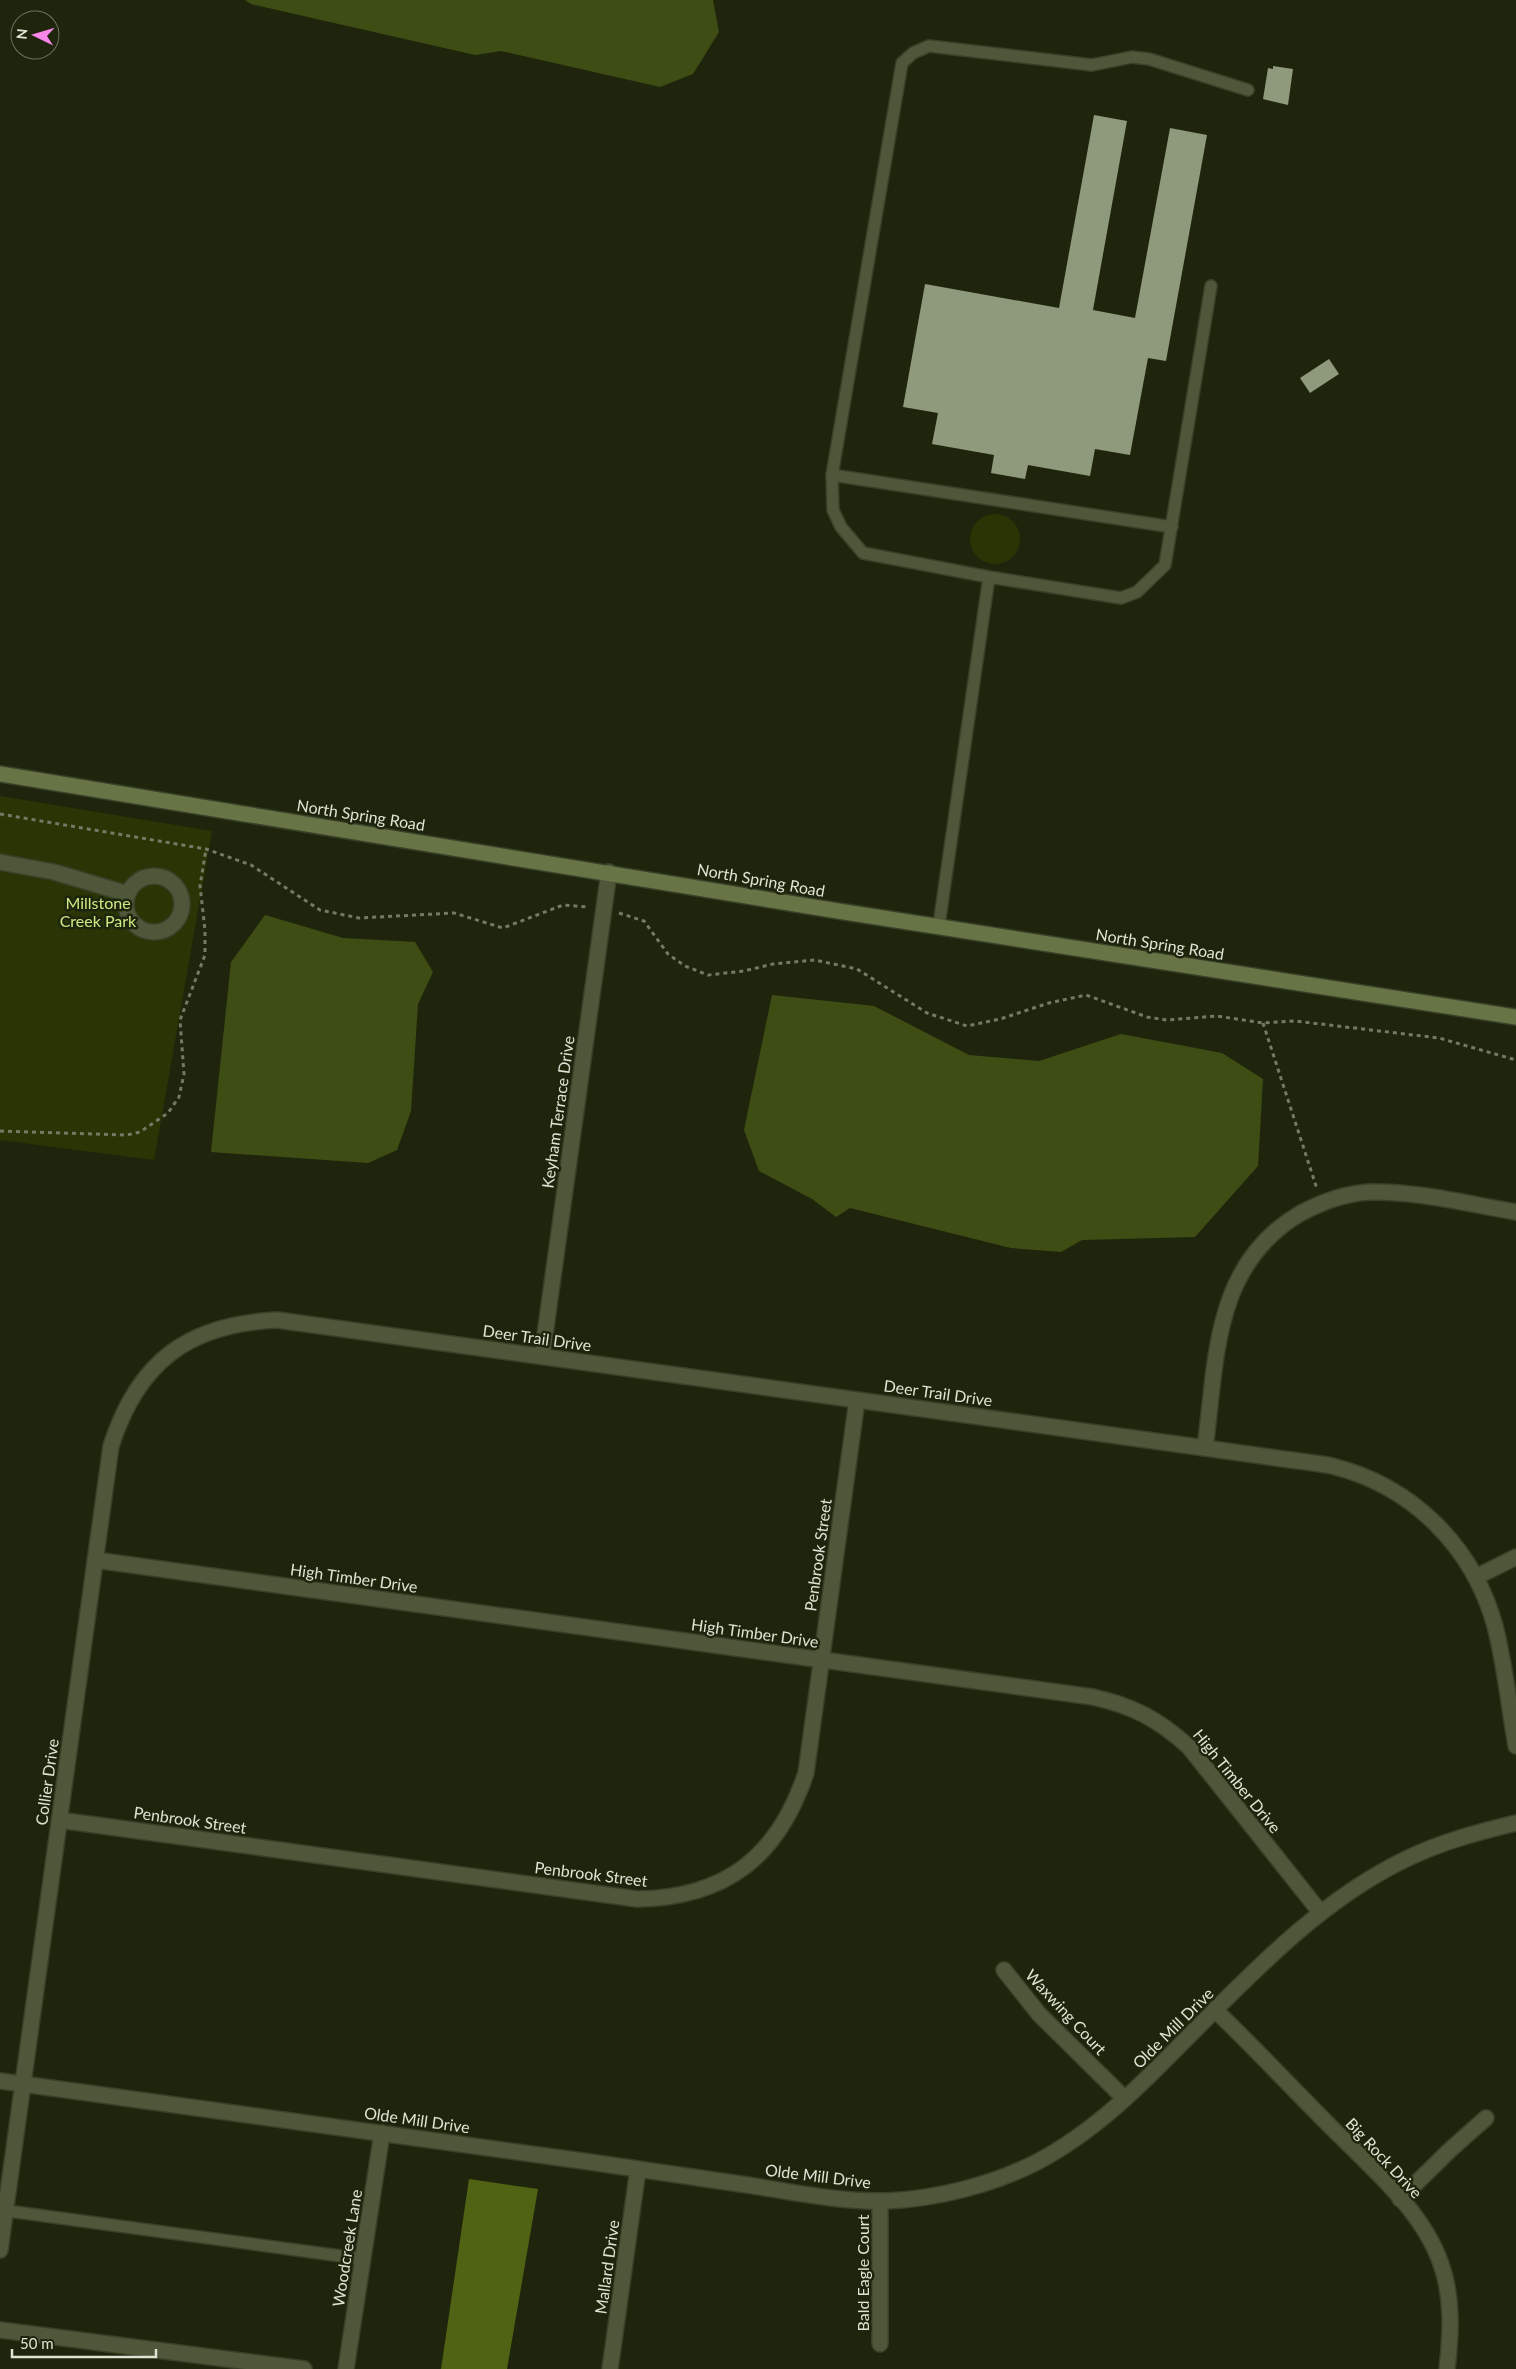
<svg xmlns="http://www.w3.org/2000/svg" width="1516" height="2369" font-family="Lato,sans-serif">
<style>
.green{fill:#293504}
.forest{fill:#506314}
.water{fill:#3e4d13}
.building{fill:#8f997b}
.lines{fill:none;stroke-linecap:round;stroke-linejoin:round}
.service-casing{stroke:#394028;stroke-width:14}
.minor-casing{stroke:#394028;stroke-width:18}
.secondary-casing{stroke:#394028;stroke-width:18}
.path{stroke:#737a65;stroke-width:3;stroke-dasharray:4 4;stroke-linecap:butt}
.service{stroke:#4e573a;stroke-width:11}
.minor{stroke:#4e573a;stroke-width:15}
.secondary{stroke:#677546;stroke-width:15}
.labels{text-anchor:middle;stroke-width:5;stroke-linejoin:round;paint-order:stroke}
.street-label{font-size:16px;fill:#dee4d4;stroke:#1e250c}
.park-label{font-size:16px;fill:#ccea83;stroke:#1e250c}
</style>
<rect width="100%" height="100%" fill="#1e250c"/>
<path class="green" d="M970 539a25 25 0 1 1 50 0a25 25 0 1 1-50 0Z
M0,796L212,831L154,1160L0,1140Z"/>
<path class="forest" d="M469,2179L538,2189L507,2369H441Z"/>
<path class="water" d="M245,0H713L719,32L693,74L660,87L501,51L475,55L251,4Z
M265,915L343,938L415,942L433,972L418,1004L411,1111L397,1150L368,1163L211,1152L231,962Z
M772,995L874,1006L969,1055L1039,1061L1121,1034L1222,1053L1263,1079L1258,1166L1195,1237L1082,1240L1061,1252L1011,1248L850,1208L836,1217L812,1199L759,1171L744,1130Z"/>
<path class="building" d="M1273,66L1293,69L1288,105L1263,99L1268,68L1273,69Z
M1094,115L1127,121L1093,310L1135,318L1170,128L1207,135L1166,361L1148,358L1130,455L1095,449L1090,476L1028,465L1025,479L991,473L994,455L932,444L938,413L903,407L925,284L1059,308Z
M1329,359L1339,374L1310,393L1300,378Z"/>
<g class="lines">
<defs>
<path id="service" d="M1211,286L1165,565L1137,592L1121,598L989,577L863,553L841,527L833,510L832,475L902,63L913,53L929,46L1092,65L1132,57L1149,59L1248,90
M832,475L1172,527
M939,925L989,577
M0,2210L363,2259"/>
<path id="minor" d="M0,862L54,872L128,894
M126 904a28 28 0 1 1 56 0a28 28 0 1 1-56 0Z
M542,1356L609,872
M1205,1448C1217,1358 1213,1264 1301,1213C1322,1202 1346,1193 1370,1192C1418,1191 1468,1204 1516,1212
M95,1560L1093,1697C1133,1706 1158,1719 1189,1747L1320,1912
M1476,1577L1516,1557
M59,1820L637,1899C725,1898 778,1857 806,1773L857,1400
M1004,1970L1039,2014L1125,2099
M1215,2010C1253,2046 1288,2084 1325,2121C1365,2162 1422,2208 1441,2264C1453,2297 1451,2334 1447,2369
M0,2081C197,2108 394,2134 590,2162C645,2170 700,2178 754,2186C797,2193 842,2202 886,2201C936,2199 992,2185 1037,2162C1096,2131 1143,2083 1189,2036C1255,1970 1321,1900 1406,1859C1441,1842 1478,1832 1516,1823
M1400,2199L1451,2149L1486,2118
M880,2201V2344
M0,2250L111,1446C138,1362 188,1324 277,1320L1205,1448C1233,1452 1262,1456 1291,1460C1305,1462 1319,1463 1332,1466C1413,1486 1473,1547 1495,1626C1505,1665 1509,1706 1516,1746
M0,2330L304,2369
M346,2369L382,2133
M610,2369L638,2169"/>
<path id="secondary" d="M0,774L838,911L1516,1017"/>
</defs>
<use href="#service" class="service-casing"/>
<use href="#minor" class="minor-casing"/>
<use href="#secondary" class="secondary-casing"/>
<path class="path" d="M0,814L206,849L251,865L320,910L359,918L454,913L503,928L563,905L588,907
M619,913L644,921L668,954L685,966L708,975L744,971L773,964L815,960L857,969L927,1013L967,1026L1000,1019L1049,1003L1086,995L1147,1017L1167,1020L1217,1016L1263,1023L1295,1021L1439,1038L1516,1060
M1263,1023L1317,1189
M0,1131L127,1135L140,1132L168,1113L179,1097L184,1074L180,1020L205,955V930L200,886L206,849"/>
<use href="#service" class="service"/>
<use href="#minor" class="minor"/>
<use href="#secondary" class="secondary"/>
</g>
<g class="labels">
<g class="street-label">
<text transform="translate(361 815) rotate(9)" y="6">North Spring Road</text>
<text transform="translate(761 880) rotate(10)" y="6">North Spring Road</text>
<text transform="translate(1160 944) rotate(9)" y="6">North Spring Road</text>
<text transform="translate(558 1112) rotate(-82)" y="6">Keyham Terrace Drive</text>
<text transform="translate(537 1338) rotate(8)" y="6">Deer Trail Drive</text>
<text transform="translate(938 1393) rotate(8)" y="6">Deer Trail Drive</text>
<text transform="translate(818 1555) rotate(-82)" y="6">Penbrook Street</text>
<text transform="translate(354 1578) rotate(8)" y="6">High Timber Drive</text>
<text transform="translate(755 1633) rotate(8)" y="6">High Timber Drive</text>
<text transform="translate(1237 1781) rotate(51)" y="6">High Timber Drive</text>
<text transform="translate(47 1782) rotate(-82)" y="6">Collier Drive</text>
<text transform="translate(190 1820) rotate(8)" y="6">Penbrook Street</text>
<text transform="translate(591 1874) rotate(7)" y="6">Penbrook Street</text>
<text transform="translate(1066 2012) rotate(47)" y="6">Waxwing Court</text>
<text transform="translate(1173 2028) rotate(-45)" y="6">Olde Mill Drive</text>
<text transform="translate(417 2120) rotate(8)" y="6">Olde Mill Drive</text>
<text transform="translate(1384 2158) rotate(47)" y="6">Big Rock Drive</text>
<text transform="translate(818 2176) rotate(7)" y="6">Olde Mill Drive</text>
<text transform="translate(347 2248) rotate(-81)" y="6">Woodcreek Lane</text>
<text transform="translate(607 2267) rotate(-82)" y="6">Mallard Drive</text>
<text transform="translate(863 2273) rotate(-90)" y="6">Bald Eagle Court</text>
</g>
<g class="park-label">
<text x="98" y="909">Millstone<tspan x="98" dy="18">Creek Park</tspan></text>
</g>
</g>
<g transform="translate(35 35) rotate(275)"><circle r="24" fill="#1e250c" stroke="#6b715c"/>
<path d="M0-4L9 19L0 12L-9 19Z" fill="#f987e9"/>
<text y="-8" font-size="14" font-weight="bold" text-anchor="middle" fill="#dee4d4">N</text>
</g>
<path d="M12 2349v8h144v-8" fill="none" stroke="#dee4d4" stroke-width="2.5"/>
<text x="20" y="2349" font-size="15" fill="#dee4d4" stroke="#1e250c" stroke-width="4" paint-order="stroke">50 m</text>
</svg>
